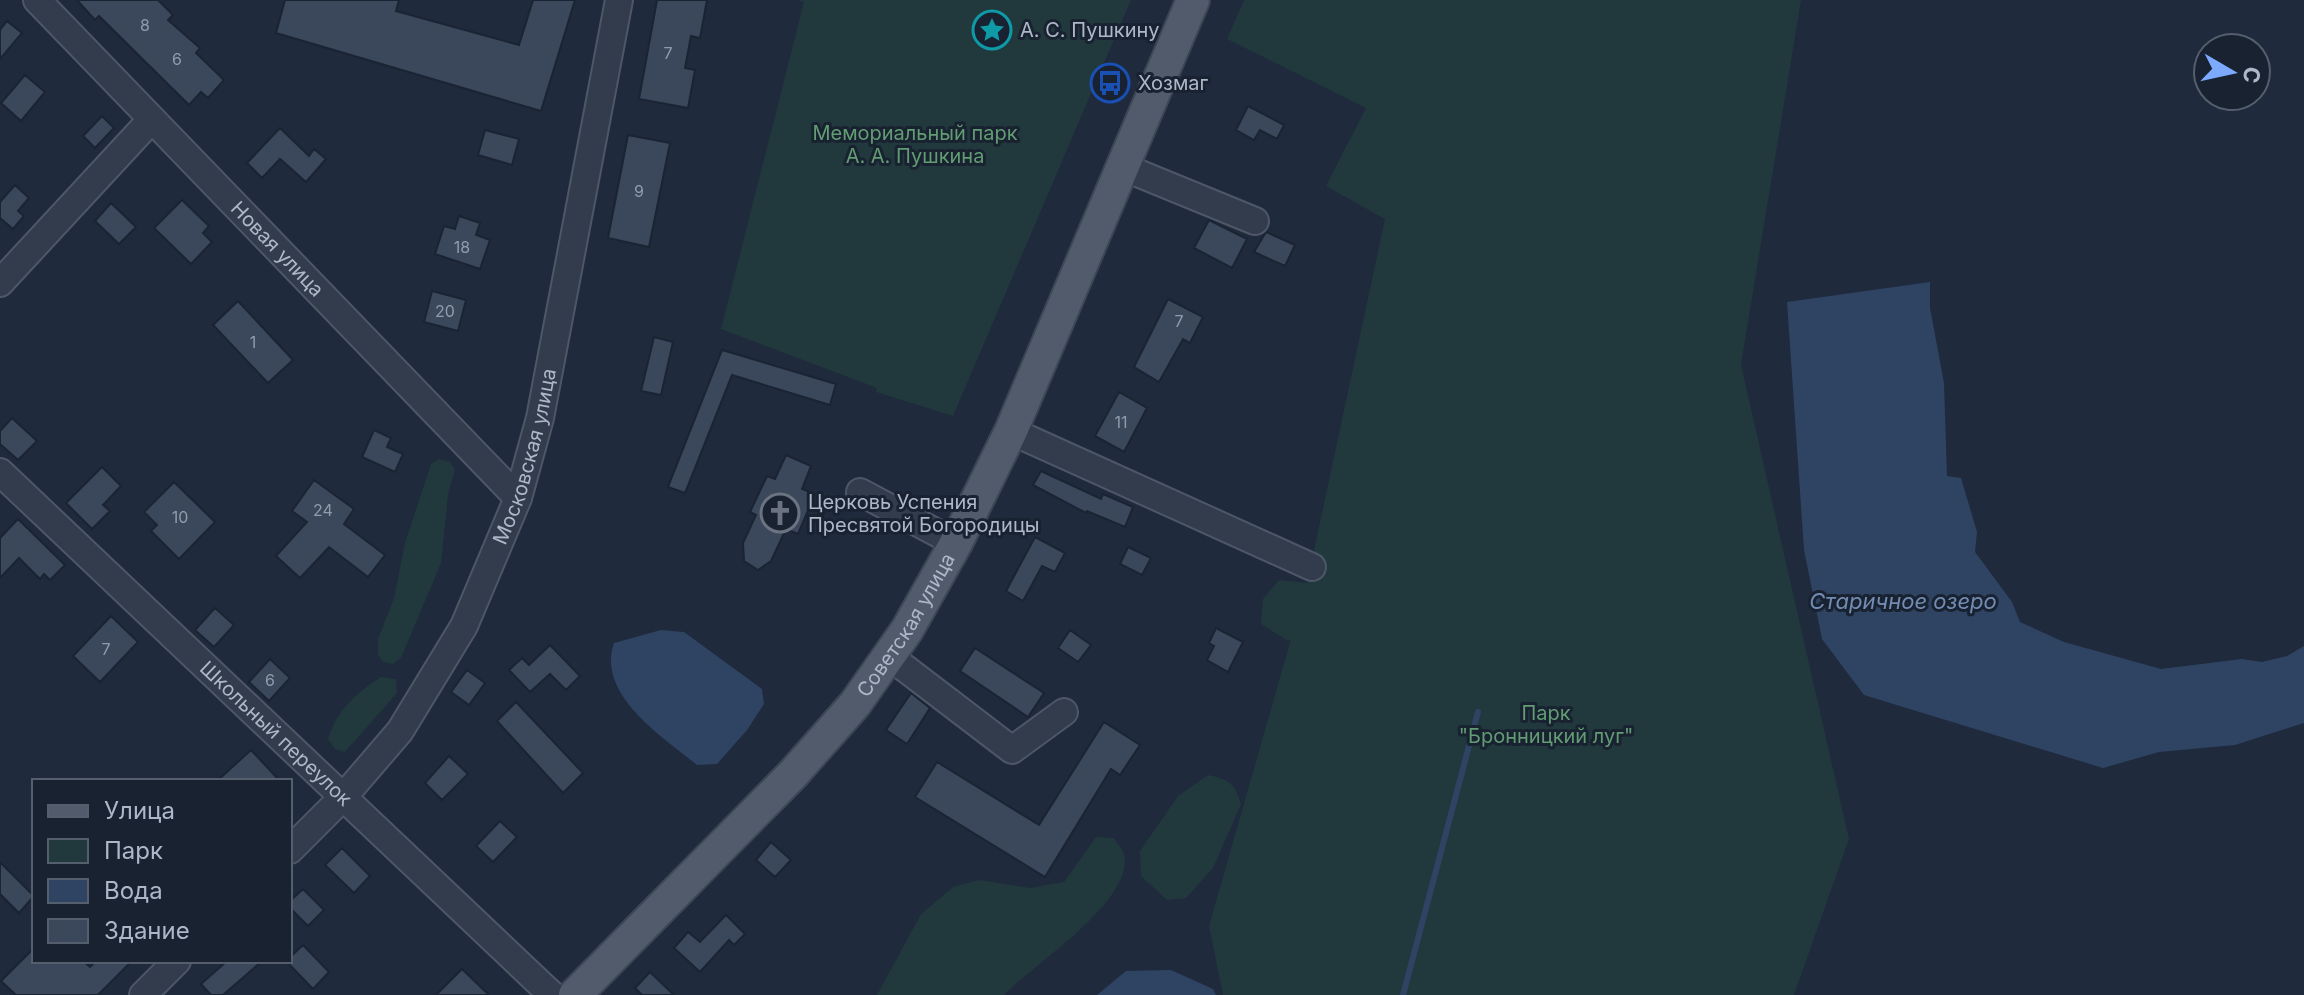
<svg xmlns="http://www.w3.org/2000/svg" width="2304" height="995" font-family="Inter,sans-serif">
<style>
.green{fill:#21393d}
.water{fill:#2f4363}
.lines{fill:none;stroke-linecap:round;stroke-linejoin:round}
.stream{stroke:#2f4363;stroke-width:6}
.building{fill:#3b485c;stroke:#1a2433;stroke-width:2}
.minor-casing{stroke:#4e5767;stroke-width:30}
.major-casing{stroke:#3c4655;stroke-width:36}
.minor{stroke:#333c4c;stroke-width:26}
.major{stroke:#515b6c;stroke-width:32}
.labels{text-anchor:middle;stroke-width:6;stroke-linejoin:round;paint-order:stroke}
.number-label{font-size:16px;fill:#919bad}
.poi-label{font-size:20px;fill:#aeb7c8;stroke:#182231;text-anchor:start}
.park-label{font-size:20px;fill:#629c72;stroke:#182231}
.street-label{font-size:20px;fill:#aeb7c8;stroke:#182231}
.water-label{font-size:22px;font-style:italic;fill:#738cb3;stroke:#182231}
</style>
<rect width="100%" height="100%" fill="#1f2a3c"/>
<path class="green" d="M797,0H1131L953,416L876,392L877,388L721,329L804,2Z
M1244,0H1801L1741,365L1849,839L1794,995H1223L1209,926L1291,639L1288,641L1261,624L1263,599L1279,580L1307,583L1385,219L1326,186L1366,108L1227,39Z
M439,459L450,462L455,469L448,495L441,563L401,658L393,664L383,662L378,655V639L394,598L405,543L431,464Z
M381,677L396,679L397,693L345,752L335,749L328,739C337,710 356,693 381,677Z
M1208,775C1228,779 1236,784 1241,804L1213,868L1186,898L1167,900L1141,876L1140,851L1178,796Z
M1096,837L1114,838C1116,842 1123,849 1124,854C1135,901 1031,966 1004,995H877L921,914L953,887L979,880L1030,888L1064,882Z"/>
<path class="water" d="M1930,282V308L1944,383L1947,476L1961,478L1977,532L1975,552L2012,602L2020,622L2064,642L2161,669L2242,659L2262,662L2287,656L2304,646V723L2235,745L2159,752L2103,768L1864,695L1822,639L1804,550L1787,302Z
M661,630L684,632L762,689L764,704L747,730L717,764L697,765C663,737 596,695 614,643Z
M1171,970L1213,989L1216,995H1097L1126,971Z"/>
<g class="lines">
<path class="stream" d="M1403,995L1478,712"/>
</g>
<path class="building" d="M77,0H158L173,15L168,20L200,48L196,53L224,80L208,98L201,92L189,105L99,16L95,20Z
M285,0H399L396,11L519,45L533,0H575L541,111L276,33Z
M657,0H707L700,38L691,36L685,68L695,70L688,108L639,99Z
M7,21L22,33L0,59V30Z
M25,75L45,92L21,121L1,103Z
M1248,106L1284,125L1277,139L1260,130L1254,140L1236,130Z
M102,116L114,128L95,148L83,136Z
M280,128L309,156L314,149L326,159L306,182L280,159L262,178L247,163Z
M485,130L519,139L512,165L478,155Z
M628,135L670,143L649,247L608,238Z
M15,185L29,198L18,211L24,216L13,229L0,218V202Z
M182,200L209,226L203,233L212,242L191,264L154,228Z
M111,203L136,227L119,244L95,221Z
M459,216L480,223L476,235L490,240L480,269L435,254L444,226L455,229Z
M1209,220L1247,239L1232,268L1194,248Z
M1266,232L1295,245L1285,266L1254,252Z
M432,291L466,300L458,331L424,322Z
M1168,299L1203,317L1190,343L1183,339L1159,382L1134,367Z
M238,301L293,360L268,383L213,325Z
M654,337L673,342L661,395L641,391Z
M722,350L836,384L830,405L732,375L685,493L668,487Z
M1119,392L1147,408L1124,452L1095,436Z
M12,418L37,441L18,460L0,444V431Z
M374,430L391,438L387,447L403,454L395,472L362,457Z
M786,455L811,466L802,489L815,494L798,534L786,529L771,561L758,570L744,561L743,543L756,515L750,512L767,476L775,479Z
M102,467L121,486L103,505L110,511L92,529L66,503Z
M1041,471L1101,499L1103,494L1133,507L1125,527L1087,511L1086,513L1033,485Z
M314,480L354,509L344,524L385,555L368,577L329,547L300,578L276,556L307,522L292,511Z
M174,482L215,522L179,559L151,531L157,525L144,512Z
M18,519L65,565L50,580L44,574L40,579L19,558L0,578V538Z
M1035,537L1065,553L1055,572L1042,566L1023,601L1006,591Z
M1128,547L1151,558L1142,575L1120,564Z
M215,608L234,625L214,647L195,630Z
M111,616L138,642L100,682L73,656Z
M1216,628L1243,642L1228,672L1207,660L1214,646L1209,643Z
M1070,630L1091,645L1078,662L1058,648Z
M550,645L580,676L566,690L550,674L530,692L509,670L522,658L529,665Z
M975,648L1044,693L1028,717L960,671Z
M270,659L290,678L269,701L249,682Z
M467,670L485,683L469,705L451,692Z
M911,693L930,708L907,744L886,730Z
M516,702L583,773L563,793L497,721Z
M1104,722L1140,745L1120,775L1111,769L1045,877L915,797L937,762L1039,825Z
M251,750L280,781H217Z
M449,756L468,774L442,800L425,783Z
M500,821L517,837L493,862L476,846Z
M771,842L791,860L775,877L756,860Z
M342,848L370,876L354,893L325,865Z
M0,862L34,896L19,913L0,894Z
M303,889L324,910L308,926L290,908V901Z
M726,915L745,934L734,945L729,940L700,972L674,948L688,932L700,942Z
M303,945L329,972L313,989L286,961Z
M34,948V961H83L90,967L96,961H132L98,995H16L1,981Z
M227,961H262L223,995H211L201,984Z
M462,969L489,995H436Z
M650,972L674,995H642L635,988Z"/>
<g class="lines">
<defs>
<g id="minor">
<path id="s1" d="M37,0L518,498"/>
<path d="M1123,167L1255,221"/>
<path d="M0,283L151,120"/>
<path d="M1011,431L1312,567"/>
<path id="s2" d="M0,472L552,995"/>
<path d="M860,492L956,543"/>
<path d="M889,656L1012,750L1064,712"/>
<path id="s3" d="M290,850L345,795L400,731L464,626L518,498L540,418L619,0"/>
<path d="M143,995L177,961"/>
</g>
<g id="major">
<path id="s4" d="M575,995L793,774L855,704L907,630L956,543L1011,431L1193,0"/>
</g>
</defs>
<use href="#minor" class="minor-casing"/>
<use href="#major" class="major-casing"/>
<use href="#minor" class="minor"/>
<use href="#major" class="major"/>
</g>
<defs>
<symbol id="sight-ring" viewBox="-11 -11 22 22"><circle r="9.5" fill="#182231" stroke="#0f9aa8" stroke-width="1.5"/><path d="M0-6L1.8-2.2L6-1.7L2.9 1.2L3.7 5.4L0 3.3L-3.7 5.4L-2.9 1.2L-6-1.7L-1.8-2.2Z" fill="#0f9aa8"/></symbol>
<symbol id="bus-ring" viewBox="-11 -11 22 22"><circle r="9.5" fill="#182231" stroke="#1a4fb4" stroke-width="1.5"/><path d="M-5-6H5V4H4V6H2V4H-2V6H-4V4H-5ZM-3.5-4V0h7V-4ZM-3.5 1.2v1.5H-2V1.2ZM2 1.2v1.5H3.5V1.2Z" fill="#1a4fb4"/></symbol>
<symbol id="church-ring" viewBox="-11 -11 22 22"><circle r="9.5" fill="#182231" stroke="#6b7280" stroke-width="1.5"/><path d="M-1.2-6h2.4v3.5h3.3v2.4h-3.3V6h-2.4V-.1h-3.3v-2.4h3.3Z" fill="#6b7280"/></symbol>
</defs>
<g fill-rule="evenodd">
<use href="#sight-ring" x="970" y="8" width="44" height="44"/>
<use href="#bus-ring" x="1088" y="61" width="44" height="44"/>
<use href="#church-ring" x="758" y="491" width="44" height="44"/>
</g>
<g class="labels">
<g class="number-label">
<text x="145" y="31">8</text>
<text x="668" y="59">7</text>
<text x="177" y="65">6</text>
<text x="639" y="197">9</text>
<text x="462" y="253">18</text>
<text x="445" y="317">20</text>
<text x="1179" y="327">7</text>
<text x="253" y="348">1</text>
<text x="1121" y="428">11</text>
<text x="323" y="516">24</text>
<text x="180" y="523">10</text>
<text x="106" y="655">7</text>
<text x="270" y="686">6</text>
</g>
<g class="poi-label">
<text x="1020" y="37">А. С. Пушкину</text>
<text x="1138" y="90">Хозмаг</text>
<text x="808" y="509">Церковь Успения<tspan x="808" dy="23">Пресвятой Богородицы</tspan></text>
</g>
<g class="park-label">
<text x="915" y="140">Мемориальный парк<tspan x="915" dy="23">А. А. Пушкина</tspan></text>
<text x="1546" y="720">Парк<tspan x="1546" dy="23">"Бронницкий луг"</tspan></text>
</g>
<g class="street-label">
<text dy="7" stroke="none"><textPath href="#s1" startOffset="346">Новая улица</textPath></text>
<text dy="7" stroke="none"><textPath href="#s3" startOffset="466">Московская улица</textPath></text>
<text dy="7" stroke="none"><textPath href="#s4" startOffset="498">Советская улица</textPath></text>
<text dy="7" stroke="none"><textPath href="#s2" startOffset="380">Школьный переулок</textPath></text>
</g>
<g class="water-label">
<text x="1903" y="609">Старичное озеро</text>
</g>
</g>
<rect x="32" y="779" width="260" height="184" fill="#182231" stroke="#545e6d" stroke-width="2"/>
<rect x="48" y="805" width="40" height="12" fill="#515b6c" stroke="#545e6d" stroke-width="2"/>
<text x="104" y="819" font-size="24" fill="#aeb7c8">Улица</text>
<rect x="48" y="839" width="40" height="24" fill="#21393d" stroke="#545e6d" stroke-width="2"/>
<text x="104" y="859" font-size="24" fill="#aeb7c8">Парк</text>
<rect x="48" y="879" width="40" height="24" fill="#2f4363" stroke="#545e6d" stroke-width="2"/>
<text x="104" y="899" font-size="24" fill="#aeb7c8">Вода</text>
<rect x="48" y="919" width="40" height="24" fill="#3b485c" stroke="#545e6d" stroke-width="2"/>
<text x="104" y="939" font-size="24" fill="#aeb7c8">Здание</text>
<g transform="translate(2232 72) rotate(99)"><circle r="38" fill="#182231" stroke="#545e6d" stroke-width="2"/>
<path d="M0-6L14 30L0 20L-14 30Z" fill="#7caaff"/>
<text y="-12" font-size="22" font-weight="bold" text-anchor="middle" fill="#aeb7c8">С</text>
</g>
</svg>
